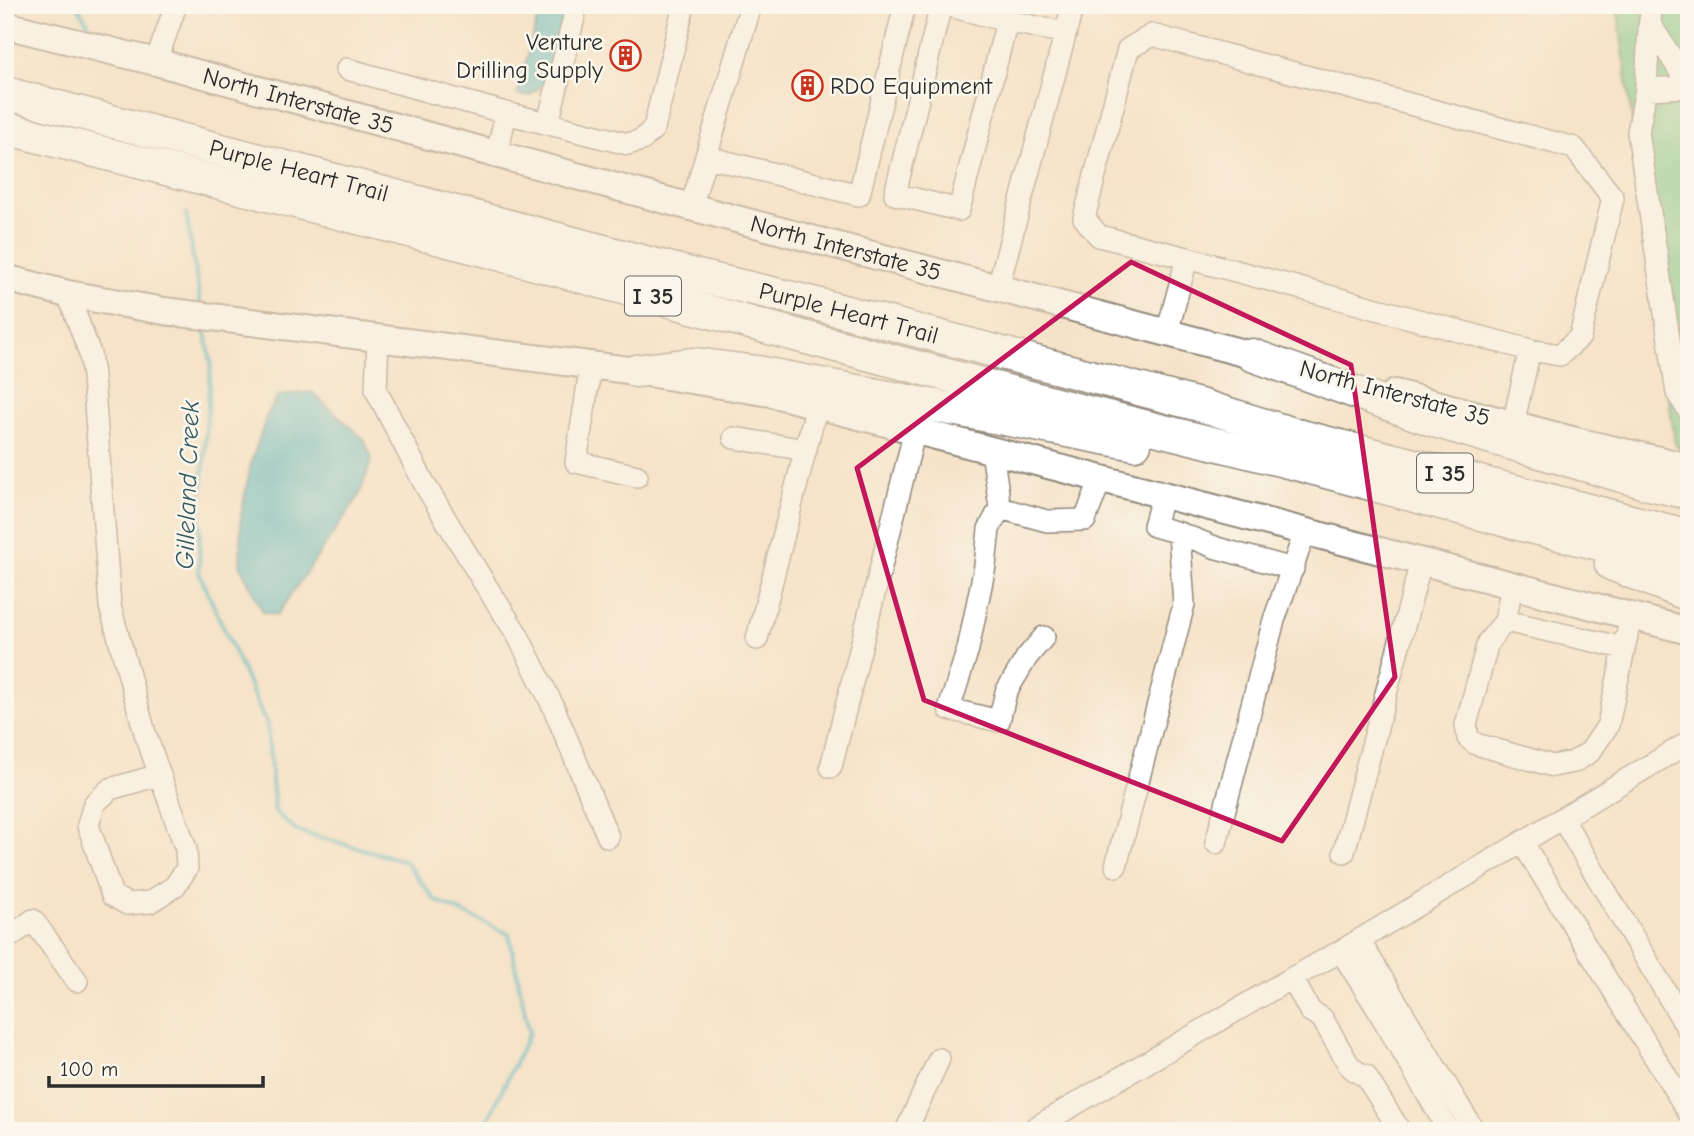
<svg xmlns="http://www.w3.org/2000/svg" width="1694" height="1136" font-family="'Comic Neue',sans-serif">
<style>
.green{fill:#75c98d;stroke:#507a5c;stroke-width:2}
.water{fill:#48b5c5;stroke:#3a7078;stroke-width:2}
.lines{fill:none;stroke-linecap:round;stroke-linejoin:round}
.stream{stroke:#48b5c5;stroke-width:4.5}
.minor-casing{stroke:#90877a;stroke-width:24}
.major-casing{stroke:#90877a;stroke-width:30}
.highway-casing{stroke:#90877a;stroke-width:35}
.minor{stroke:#fff;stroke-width:21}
.major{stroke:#fff;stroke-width:26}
.highway{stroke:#fff;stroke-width:32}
.marked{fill:none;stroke:#c2185b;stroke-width:5;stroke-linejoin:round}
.labels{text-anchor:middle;stroke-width:5;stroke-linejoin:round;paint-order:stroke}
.shield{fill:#fbf7ec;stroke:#696865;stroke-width:2}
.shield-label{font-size:23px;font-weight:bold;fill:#2b2b2b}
.poi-label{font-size:24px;fill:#2b2b2b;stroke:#fbf7ec;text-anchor:end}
.street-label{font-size:24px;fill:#2b2b2b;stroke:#fbf7ec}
.water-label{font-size:26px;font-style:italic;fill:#355b61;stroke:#fbf7ec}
</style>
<rect width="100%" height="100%" fill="#fbf7ec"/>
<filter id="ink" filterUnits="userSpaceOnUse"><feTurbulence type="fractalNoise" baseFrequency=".0143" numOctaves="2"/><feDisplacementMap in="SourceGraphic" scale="14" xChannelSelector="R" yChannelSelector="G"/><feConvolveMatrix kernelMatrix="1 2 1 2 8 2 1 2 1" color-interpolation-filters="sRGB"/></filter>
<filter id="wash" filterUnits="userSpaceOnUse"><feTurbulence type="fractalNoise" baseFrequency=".00686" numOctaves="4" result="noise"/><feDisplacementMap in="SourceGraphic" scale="28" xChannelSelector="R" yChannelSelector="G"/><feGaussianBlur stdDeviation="1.57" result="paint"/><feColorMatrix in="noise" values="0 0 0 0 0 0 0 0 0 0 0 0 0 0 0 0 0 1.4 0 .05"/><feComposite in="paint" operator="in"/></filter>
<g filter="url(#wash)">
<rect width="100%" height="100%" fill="#f5e3c9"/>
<path class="green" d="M1617,5H1689V453H1685L1675,444Z"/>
<path class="water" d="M541,5H570L548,81L529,96L517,95Z
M312,392L364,439L372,459L359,496L277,615L263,612L240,566L241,515L251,463L267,415L278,396Z"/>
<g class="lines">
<path class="stream" d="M77,5L91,29
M186,213L201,307
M205,326L211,363L200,518L199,573L267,725L275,812L297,831L405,861L435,900L509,934L529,1033L487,1122L490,1131"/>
</g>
</g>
<g filter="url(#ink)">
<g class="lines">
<defs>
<path id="minor" d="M941,5L895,194L959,210L1007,21L946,5
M1001,10L1007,21L1066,33
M1650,24L1689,85
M156,62L176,5
M347,69L506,113
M1689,87L1646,89L1638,132L1677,393L1689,411
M1646,89L1649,28L1652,5
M548,123L577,5
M497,154L506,113L628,144L642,140L654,128L684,5
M707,157L859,195L905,5
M691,207L751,5
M998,287L1073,5
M68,294L90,354L93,376L110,606L145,733L186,849L187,868L175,886L150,902L127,904L112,895L88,825L94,804L110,789L159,775
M1167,333L1187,258
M378,339L376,390L425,485L483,581L517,634L553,706L608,837
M591,365L576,462L637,476
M1513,424L1530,350L1560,355L1580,337L1613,198L1574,148L1152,35L1128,49L1084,218L1099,236L1187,258L1530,350
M734,438L806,450
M992,450L1000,508
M1179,533L1217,548L1293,569
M1512,586L1505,621L1488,642L1466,725L1468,738L1476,744L1553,766L1574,762L1590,752L1608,725L1631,616
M1505,621L1624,648
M1044,637L1027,657L1006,692L999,721L949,709L968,649L985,566L989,529L1000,508L1047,521L1085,520L1101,478
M757,639L817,405
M831,767L915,430
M1562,818L1689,1031
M1522,842L1689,1113
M1216,843L1274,620L1305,532
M1344,852L1421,562
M1116,866L1184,604L1179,533L1154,526L1163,494
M5,940L33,920L77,981
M1359,940L1474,1131
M1341,951L1689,742
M1292,978L1341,951L1375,1005L1449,1131
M906,1131L939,1059
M1034,1131L1036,1127L1292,978L1310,1011L1322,1018L1349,1065C1354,1070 1358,1074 1365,1075L1400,1131"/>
<g id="major">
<path id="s1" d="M5,25L156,62L691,207L1270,360"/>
<path d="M5,278L68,294L164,311L636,371L770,393L1689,631"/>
<path d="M1395,393L1576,441L1689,467"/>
</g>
<g id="highway">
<path id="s2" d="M5,93L698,276L801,300L1203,406L1297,435L1689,536"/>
<path d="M5,128L484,250L773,329L1071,408L1300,465L1530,527L1689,566"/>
<path d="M1252,355L1438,422L1649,484L1689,493"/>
<path d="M636,371L695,364L757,372L1135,444"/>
<path d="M1611,564L1689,595"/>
</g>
</defs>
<use href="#minor" class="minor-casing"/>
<use href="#major" class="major-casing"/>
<use href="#highway" class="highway-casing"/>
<use href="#minor" class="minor"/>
<use href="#major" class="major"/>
<use href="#highway" class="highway"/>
</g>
</g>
<path d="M0 0H1694V1136H0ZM1131,262L1351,365L1395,677L1282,841L924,700L857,468Z" fill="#f5e3c9" fill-opacity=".55" fill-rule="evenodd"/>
<path class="marked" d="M1131,262L1351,365L1395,677L1282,841L924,700L857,468Z"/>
<defs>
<symbol id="building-ring" viewBox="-11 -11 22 22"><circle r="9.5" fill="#fbf7ec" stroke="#c8321e" stroke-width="1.5"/><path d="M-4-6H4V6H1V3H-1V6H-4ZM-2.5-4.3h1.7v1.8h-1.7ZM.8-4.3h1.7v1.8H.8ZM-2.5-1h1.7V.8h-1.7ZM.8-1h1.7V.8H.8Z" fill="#c8321e"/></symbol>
</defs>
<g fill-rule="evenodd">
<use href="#building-ring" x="608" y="38" width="35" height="35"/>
<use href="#building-ring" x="790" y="68" width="35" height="35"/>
</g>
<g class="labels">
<g class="shield">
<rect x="625" y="276.5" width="56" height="39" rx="5"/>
<rect x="1417" y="453.5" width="56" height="39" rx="5"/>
</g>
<g class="shield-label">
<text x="653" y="304">I 35</text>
<text x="1445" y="481">I 35</text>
</g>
<g class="poi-label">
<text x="603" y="50">Venture<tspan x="603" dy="28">Drilling Supply</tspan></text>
<text x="830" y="94" text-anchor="start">RDO Equipment</text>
</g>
<g class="street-label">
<text dy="8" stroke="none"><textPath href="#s1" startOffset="303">North Interstate 35</textPath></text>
<text dy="8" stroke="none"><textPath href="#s2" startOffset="304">Purple Heart Trail</textPath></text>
<text dy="8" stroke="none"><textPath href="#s1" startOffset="870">North Interstate 35</textPath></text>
<text dy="8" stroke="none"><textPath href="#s2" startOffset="872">Purple Heart Trail</textPath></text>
<text transform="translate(1395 393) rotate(15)" y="8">North Interstate 35</text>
</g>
<g class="water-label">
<text transform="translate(187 485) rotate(-88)" y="9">Gilleland Creek</text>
</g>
</g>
<rect width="1694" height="1136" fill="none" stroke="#fbf7ec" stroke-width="28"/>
<path d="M49 1076v10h214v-10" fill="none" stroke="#2b2b2b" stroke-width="3.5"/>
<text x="60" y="1076" font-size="21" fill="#2b2b2b" stroke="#fbf7ec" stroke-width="5" paint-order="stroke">100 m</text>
</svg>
